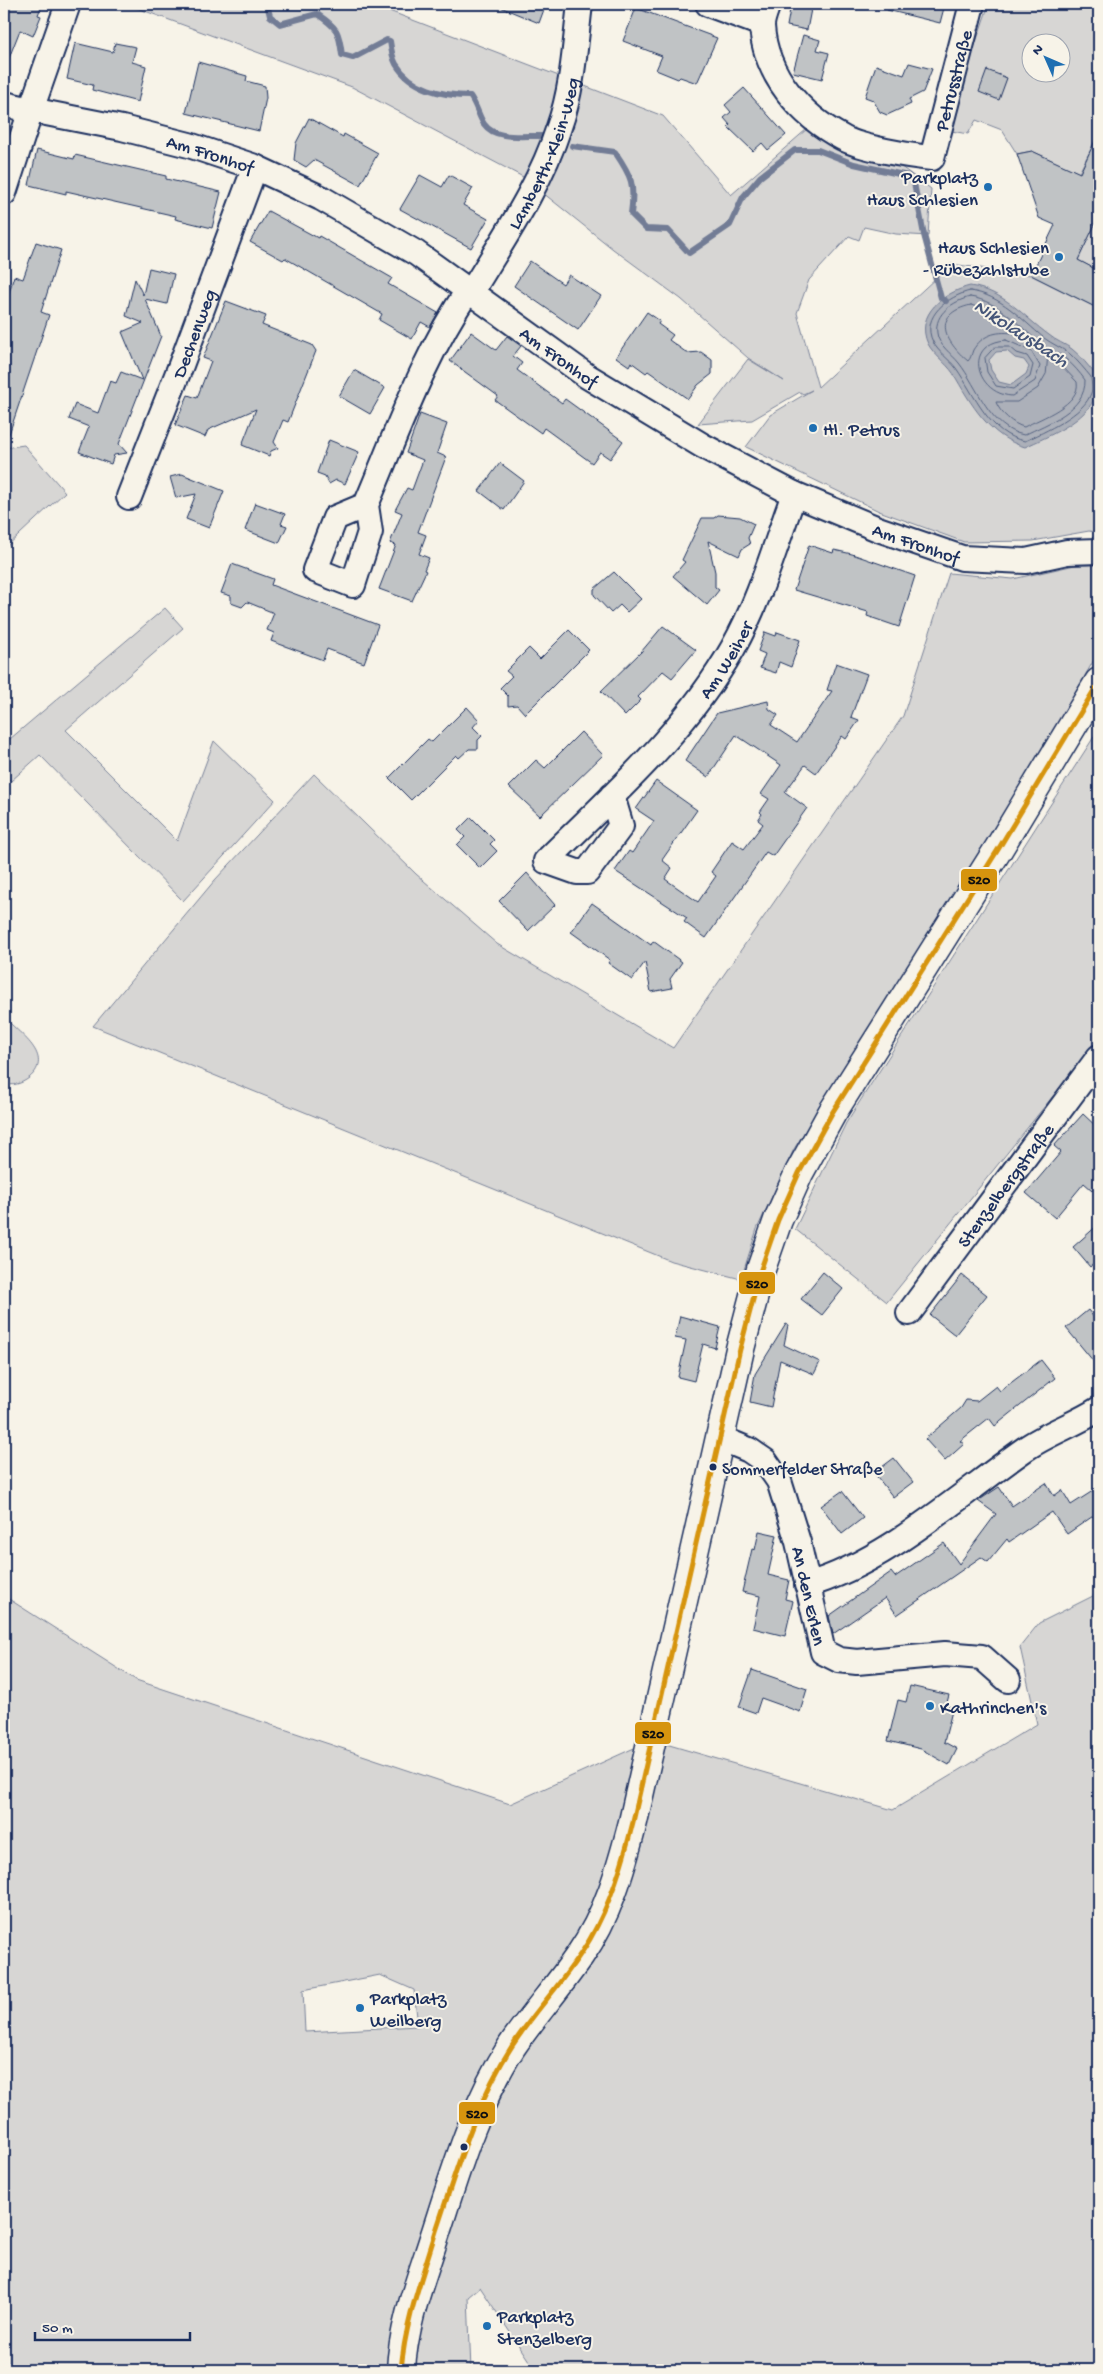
<svg xmlns="http://www.w3.org/2000/svg" width="1103" height="2374" font-family="'Gochi Hand',sans-serif">
<style>
.green{fill:#d7d6d4;stroke:#798299;fill-rule:evenodd}
.water{fill:#acb0b9;stroke:#727c95;fill-rule:evenodd}
.lines{fill:none;stroke-linecap:round;stroke-linejoin:round}
.shore{stroke:#556382;stroke-width:1}
.stream{stroke:#727c95;stroke-width:6}
.building{fill:#c0c3c5;stroke:#1b2f5e}
.minor-casing{stroke:#1b2f5e;stroke-width:28}
.secondary-casing{stroke:#1b2f5e;stroke-width:31}
.minor{stroke:#f7f3e8;stroke-width:24}
.secondary{stroke:#f7f3e8;stroke-width:28}
.bus-1-casing{stroke:#f7f3e8;stroke-width:9}
.bus-1{stroke:#d6940e;stroke-width:5}
.poi-dot{fill:#1f6fb2;stroke:#f7f3e8;stroke-width:2}
.bus-dot{fill:#1b2f5e;stroke:#f7f3e8;stroke-width:2}
.labels{text-anchor:middle;stroke-width:4;stroke-linejoin:round;paint-order:stroke}
.bus-label{font-size:18px;fill:#1b2f5e;stroke:#f7f3e8;text-anchor:start}
.street-label{font-size:19px;fill:#1b2f5e;stroke:#f7f3e8}
.poi-label{font-size:19px;fill:#1b2f5e;stroke:#f7f3e8;text-anchor:start}
.water-label{font-size:20px;font-style:italic;fill:#465679;stroke:#f7f3e8}
.line-badge{stroke:#f7f3e8;stroke-width:2}
.pale-badge-label{font-size:14px;text-anchor:middle;font-weight:bold;fill:#111}
</style>
<rect width="100%" height="100%" fill="#f7f3e8"/>
<filter id="ink" filterUnits="userSpaceOnUse"><feTurbulence type="fractalNoise" baseFrequency=".02" numOctaves="2"/><feDisplacementMap in="SourceGraphic" scale="10" xChannelSelector="R" yChannelSelector="G"/><feConvolveMatrix kernelMatrix="1 2 1 2 8 2 1 2 1" color-interpolation-filters="sRGB"/></filter>
<g filter="url(#ink)">
<path class="green" d="M126,4H371L663,116L731,195L807,129L832,145L896,163L931,189L928,236L896,234L864,227L859,240L849,236L809,280L797,313L818,387L951,264L1031,275L1099,309V533L1089,531L1033,541L964,542L879,511L746,447L770,415L812,390L803,394L800,392L752,420L698,424L748,359L784,381L748,358L681,299L613,249L523,177L352,87Z
M989,4H1099V153L1091,149L1079,173L1032,151L1017,154L1002,130L976,120L968,134L946,130ZM1030,42H1060V72H1030Z
M1099,216V271L1078,260Z
M24,445L65,492L4,549V448Z
M1075,565H1099V651L1031,771L794,1149L757,1229L741,1279L671,1261L93,1026L215,880L314,774L416,874L497,944L673,1048L903,716L949,573L1013,579Z
M165,608L183,628L66,730L177,841L214,741L275,800L183,901L40,755L11,781L4,774V744Z
M1099,729V1039L887,1302L795,1229L846,1123Z
M4,1017C18,1033 56,1056 29,1078C21,1084 13,1086 4,1084Z
M1099,1593V2370H535L480,2287L468,2297L471,2370H4V1596L136,1680L510,1804L652,1740L893,1810L1037,1724L1020,1647L1039,1623ZM380,1975L414,1990L418,2026L305,2032L303,1990Z"/>
<path class="water" d="M970,286C1004,291 1023,316 1049,335C1056,341 1065,344 1072,349C1081,356 1089,367 1096,375C1096,381 1098,389 1096,394C1088,421 1048,436 1025,447C989,437 971,404 953,373C946,363 934,355 928,344C914,314 945,292 970,286ZM1007,351L1015,358L1024,360L1029,367L1026,374L1011,385L999,382L991,370L989,360L996,352Z"/>
<g class="lines">
<path class="shore" d="M970,291C1001,295 1021,319 1044,338C1052,344 1062,348 1070,354C1078,361 1085,370 1091,377C1091,382 1093,388 1091,393C1085,414 1044,432 1025,441C989,435 975,395 956,368C949,359 938,352 933,342C920,316 949,296 970,291Z
M970,297C999,301 1019,326 1040,343C1048,350 1059,353 1067,360C1073,365 1080,373 1085,380C1086,410 1048,423 1024,435C990,429 978,387 959,363C952,354 938,345 937,333C934,313 954,301 970,297Z
M971,305L989,311L1014,330L1012,333C996,331 982,335 973,350C971,355 971,358 968,361C945,342 930,314 971,305Z
M1006,340L1031,351L1040,366L1035,381L1012,396C976,394 962,343 1006,340Z
M995,347H1010L1017,353L1027,356L1033,365L1030,377L1013,389L996,386L987,372L985,358Z
M1048,358L1061,365L1077,382C1081,404 1041,418 1024,427C1014,425 999,412 996,402H1017L1038,388L1046,374Z"/>
<path class="stream" d="M267,4L270,16L280,24L317,14C338,28 339,31 342,55L353,58L387,40L390,41C391,48 392,57 396,64C411,89 443,96 470,96C477,106 479,117 484,124C496,141 525,135 544,136
M572,146L615,152C632,177 635,184 631,214L646,229L668,230L689,253L730,225L743,197L760,177L795,150H818L854,164L908,176L914,183L924,235L941,298L946,301"/>
</g>
<path class="building" d="M4,4H42L38,15L41,16L33,36L20,30L5,68Z
M493,4H546L539,23Z
M791,4H812L807,30L787,26Z
M887,4H945L940,23L887,10Z
M636,8L717,38L697,83L680,77L678,79L656,70L662,56L623,41Z
M803,35L820,40L817,50L829,53L822,79L793,72Z
M75,43L113,52L115,43L136,47L132,62L146,66L138,102L92,90L93,85L67,79Z
M198,62L247,76L246,81L265,86L266,98L259,131L186,113Z
M909,63L932,69L923,92L909,99L911,104L887,115L880,112L873,100L865,97L876,65L904,75Z
M987,70L1007,78L999,100L979,92Z
M744,88L786,135L768,150L762,143L753,151L728,127L730,125L724,118L731,112L725,105Z
M309,118L343,137L344,134L378,153L360,185L314,160L306,167L294,160L296,143Z
M1099,132V216L1078,260L1099,271V309L1031,275L1055,225L1039,218L1017,154L1032,151L1080,173Z
M37,150L74,159L75,155L166,176V179L221,192L212,228L175,219L176,216L66,191V194L29,185Z
M420,175L442,187L449,175L473,188L463,205L488,219L471,248L400,209Z
M268,211L318,238L319,236L392,278L388,284L438,313L430,327L421,322L412,339L379,320L382,314L285,258L283,260L250,242Z
M36,242L61,250L41,312L49,315L7,440H4V309L14,276L23,279Z
M530,261L563,284L569,275L601,296L578,330L514,286Z
M149,268L174,274L167,304L145,299L161,336L119,444L127,453L114,455L111,464L79,452L89,427L69,419L75,404L98,413L110,381L116,383L121,372L142,380L122,332L143,323L126,316L135,279L143,295Z
M226,301L266,316L262,325L312,345L316,351L288,422L283,420L274,442L278,448L271,451L269,456L242,445L256,409L208,430L205,437L175,425L188,395L197,398L211,361L203,358Z
M647,312L660,321L658,324L673,335L669,340L687,353L701,352L712,360V374L698,385L688,399L648,371L646,373L631,362L629,366L616,357Z
M471,332L496,350L507,336L521,346L513,356L522,363L517,370L562,403L565,399L623,441L610,459L600,452L592,463L544,428L541,433L495,400L498,396L450,361Z
M354,370L385,388L370,414L339,396Z
M420,414L447,424L437,453L446,457L418,532L426,535L419,554L429,558L424,570L426,571L412,601L379,589L396,545L390,543L402,513L395,510L407,488L412,490L423,460L406,453Z
M329,440L359,452L345,484L336,480L329,484L325,476L317,473Z
M500,463L524,481L504,510L479,491Z
M182,474L224,491L209,528L186,519L196,494L176,498L170,477Z
M255,503L285,514L281,524L287,526L279,543L245,530Z
M718,515L740,517L754,524L748,538L750,544L742,549L739,556L708,541L715,572V587L719,590L707,605L673,576L685,562L682,560L702,518H714Z
M809,545L833,553L834,550L852,554L915,576L899,627L867,616L868,612L794,590Z
M232,564L273,579L271,585L378,625L364,663L327,649L323,660L271,641L274,633L267,630L274,613L247,602L242,607L231,603V596L221,593Z
M614,572L641,599L627,612L620,605L611,613L594,595V589Z
M663,626L696,650L672,678L663,671L638,697L641,700L625,716L601,691L641,652Z
M569,630L589,650L525,714L517,705L508,706V696L500,688L512,676L506,671L529,648L540,659Z
M765,632L776,636L777,632L800,640L791,667L779,662L776,673L760,668L765,654L758,651Z
M836,663L867,674L851,717L859,720L846,739L842,736L816,773L805,765L785,792L807,808L773,856L766,852L706,938L684,922L687,918L615,871L629,851L632,853L654,821L636,809L656,781L697,810L662,860L672,868L665,879L698,902L716,876L711,872L732,841L744,849L763,824L758,820L762,814L760,812L769,799L761,794L781,765L736,735L708,777L685,761L717,713L768,701L769,709L778,715L771,725L797,742L832,691L827,690Z
M467,707L479,720L473,727L482,736L478,740V749H469L459,758L456,755L411,800L389,778L428,739L432,742Z
M581,732L603,755L540,816L509,787L536,760L545,768Z
M471,817L494,840L490,844L497,851L480,868L457,845L465,837L458,830Z
M527,873L555,905L528,931L499,901Z
M592,903L651,945L653,941L682,962L670,979L672,988L651,992L645,962L632,980L608,963L610,960L571,932Z
M1083,1114L1099,1129V1182L1092,1190L1084,1183L1055,1218L1026,1193L1061,1152L1054,1146Z
M1099,1224V1259L1090,1267L1073,1247Z
M823,1272L843,1289L822,1315L801,1299Z
M962,1275L987,1295L955,1335L930,1315Z
M1088,1310L1099,1324V1368L1066,1328Z
M680,1316L720,1327L715,1348L703,1344L694,1381L678,1377L686,1340L675,1338Z
M786,1324L788,1325L784,1345L820,1362L814,1374L780,1360L771,1407L750,1402L755,1374Z
M1041,1360L1055,1378L995,1426L989,1418L960,1441L964,1444L945,1461L925,1439L961,1408L966,1400L977,1401L996,1386L1000,1391Z
M894,1458L913,1482L893,1497L874,1473Z
M1046,1483L1054,1496L1062,1490L1071,1505L1099,1487V1512L1067,1534L1052,1512L1009,1542L1007,1539L988,1562L981,1557L897,1615L885,1598L833,1634L829,1616L891,1572L895,1577L944,1543L959,1564L996,1514L978,1501L999,1487L1012,1506Z
M842,1491L863,1518L842,1534L821,1506Z
M759,1531L777,1535L768,1575L789,1580L785,1599L793,1601L785,1636L753,1628L760,1596L742,1592L752,1549L755,1550Z
M752,1670L807,1689L800,1712L761,1698L756,1713L739,1707Z
M910,1686L949,1695L946,1706L953,1707L944,1742L957,1749L949,1765L921,1749L888,1741L898,1700L906,1702Z"/>
<g class="lines">
<defs>
<g id="minor">
<path d="M708,4L762,24"/>
<path id="s1" d="M768,4C766,10 762,19 762,26C765,75 801,116 843,138C861,148 910,156 932,158L972,4"/>
<path d="M4,104L31,110L68,4"/>
<path id="s2" d="M4,193L31,110L122,128L189,145L255,167L321,198L416,253L587,376L703,446L794,494L878,529L962,558L1026,561L1067,552L1099,551"/>
<path id="s3" d="M472,291C504,238 540,186 559,127C573,88 575,45 580,4"/>
<path id="s4" d="M129,497L181,365L255,167"/>
<path d="M366,505L370,532L353,585L315,570L335,518L366,505C397,432 424,355 469,289"/>
<path id="s5" d="M612,796L621,826L587,872H577L546,861C613,795 686,731 733,648C760,600 775,546 794,494"/>
<path id="s6" d="M909,1313L1099,1057"/>
<path id="s7" d="M720,1438L749,1450L765,1461L779,1481L798,1542L823,1652L839,1660L857,1662L945,1654L982,1657L1008,1680"/>
<path d="M807,1585C885,1563 959,1495 1025,1449C1048,1433 1076,1424 1099,1409"/>
</g>
<path id="secondary" d="M401,2370C403,2324 421,2279 435,2235C456,2170 475,2104 512,2046C533,2015 559,1986 580,1955C608,1915 621,1869 633,1822L740,1349L761,1269L778,1220L799,1173L832,1113L999,848L1099,682"/>
</defs>
<use href="#minor" class="minor-casing"/>
<use href="#secondary" class="secondary-casing"/>
<use href="#minor" class="minor"/>
<use href="#secondary" class="secondary"/>
<defs>
<path id="bus-1" d="M401,2370C405,2322 422,2277 436,2231C457,2168 476,2102 512,2046C536,2009 568,1977 590,1939C611,1903 623,1862 633,1822L740,1349L761,1269L778,1220L799,1173L832,1113L999,848L1099,682"/>
</defs>
<use href="#bus-1" class="bus-1-casing"/>
<use href="#bus-1" class="bus-1"/>
</g>
</g>
<g class="poi-dot">
<circle cx="988" cy="187" r="5"/>
<circle cx="1059" cy="257" r="5"/>
<circle cx="813" cy="428" r="5"/>
<circle cx="930" cy="1706" r="5"/>
<circle cx="360" cy="2008" r="5"/>
<circle cx="487" cy="2326" r="5"/>
</g>
<g class="bus-dot">
<circle cx="713" cy="1467" r="4.5"/>
<circle cx="464" cy="2147" r="4.5"/>
</g>
<g class="labels">
<g class="bus-label">
<text x="722" y="1474">Sommerfelder Straße</text>
</g>
<g class="street-label">
<text dy="7" stroke="none"><textPath href="#s1" startOffset="339">Petrusstraße</textPath></text>
<text dy="7" stroke="none"><textPath href="#s3" startOffset="156">Lamberth-Klein-Weg</textPath></text>
<text dy="7" stroke="none"><textPath href="#s2" startOffset="272">Am Fronhof</textPath></text>
<text dy="7" stroke="none"><textPath href="#s4" startOffset="176">Dechenweg</textPath></text>
<text dy="7" stroke="none"><textPath href="#s2" startOffset="678">Am Fronhof</textPath></text>
<text dy="7" stroke="none"><textPath href="#s2" startOffset="1082">Am Fronhof</textPath></text>
<text dy="7" stroke="none"><textPath href="#s5" startOffset="402">Am Weiher</textPath></text>
<text dy="7" stroke="none"><textPath href="#s6" startOffset="160">Stenzelbergstraße</textPath></text>
<text dy="7" stroke="none"><textPath href="#s7" startOffset="194">An den Erlen</textPath></text>
</g>
<g class="poi-label">
<text x="978" y="183" text-anchor="end">Parkplatz<tspan x="978" dy="22">Haus Schlesien</tspan></text>
<text x="1049" y="253" text-anchor="end">Haus Schlesien<tspan x="1049" dy="22">- Rübezahlstube</tspan></text>
<text x="823" y="435">Hl. Petrus</text>
<text x="940" y="1713">Kathrinchen's</text>
<text x="370" y="2004">Parkplatz<tspan x="370" dy="22">Weilberg</tspan></text>
<text x="497" y="2322">Parkplatz<tspan x="497" dy="22">Stenzelberg</tspan></text>
</g>
<g class="water-label">
<text transform="translate(1022 332) rotate(33)" y="7">Nikolausbach</text>
</g>
</g>
<g class="line-badge">
<rect x="960" y="868" width="38" height="24" rx="5" fill="#d6940e"/>
<rect x="738" y="1271" width="38" height="24" rx="5" fill="#d6940e"/>
<rect x="634" y="1721" width="38" height="24" rx="5" fill="#d6940e"/>
<rect x="458" y="2101" width="38" height="24" rx="5" fill="#d6940e"/>
</g>
<g class="pale-badge-label">
<text x="979" y="884">520</text>
<text x="757" y="1288">520</text>
<text x="653" y="1738">520</text>
<text x="477" y="2118">520</text>
</g>
<rect width="1103" height="2374" fill="none" stroke="#f7f3e8" stroke-width="20"/>
<rect x="10" y="10" width="1083" height="2354" fill="none" stroke="#1b2f5e" stroke-width="2" filter="url(#ink)"/>
<g transform="translate(1046 58) rotate(315)"><circle r="24" fill="#f7f3e8" stroke="#9fa5b1"/>
<path d="M0-4L9 19L0 12L-9 19Z" fill="#1f6fb2"/>
<text y="-8" font-size="14" font-weight="bold" text-anchor="middle" fill="#1b2f5e">N</text>
</g>
<path d="M35 2332v8h155v-8" fill="none" stroke="#1b2f5e" stroke-width="2.5"/>
<text x="42" y="2332" font-size="15" fill="#1b2f5e" stroke="#f7f3e8" stroke-width="4" paint-order="stroke">50 m</text>
</svg>
